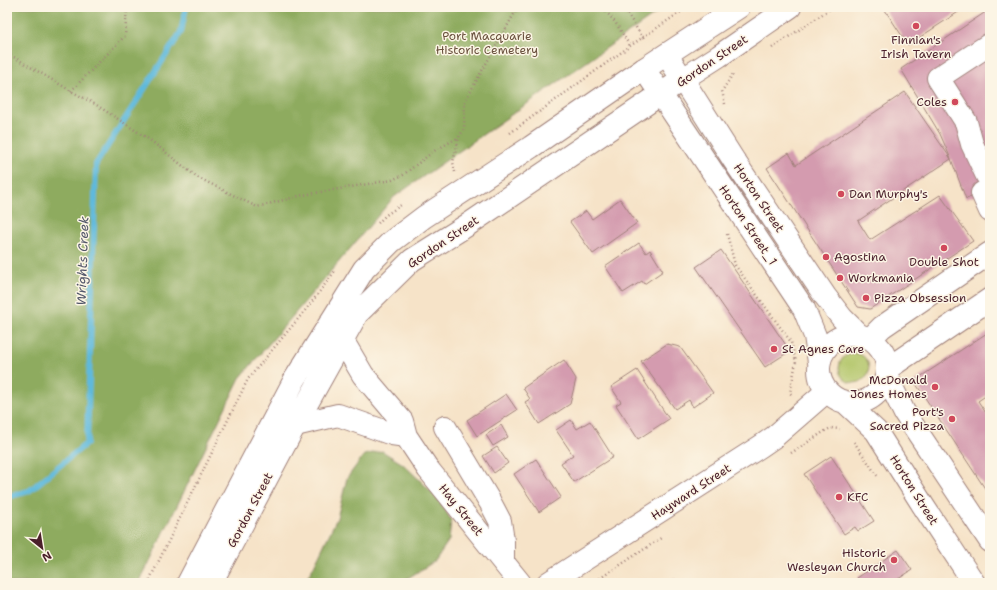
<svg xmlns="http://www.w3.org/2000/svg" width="997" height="590" font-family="'Shantell Sans',sans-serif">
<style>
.green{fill:#b3c66a;stroke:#7e724a}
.forest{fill:#8eab5e;stroke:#6c6544}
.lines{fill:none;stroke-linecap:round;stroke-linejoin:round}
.stream{stroke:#5fb9dc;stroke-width:6}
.building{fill:#d49baf}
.minor-casing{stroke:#a0817a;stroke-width:24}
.major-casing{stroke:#a0817a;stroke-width:24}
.path{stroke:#a0817a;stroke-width:2.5;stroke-dasharray:1 3;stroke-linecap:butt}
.minor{stroke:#fff;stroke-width:22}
.major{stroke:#fff;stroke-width:22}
.poi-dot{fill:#d1495b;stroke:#fcf5e5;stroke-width:1.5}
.labels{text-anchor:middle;stroke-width:3;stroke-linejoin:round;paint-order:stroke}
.park-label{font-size:12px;fill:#6a513e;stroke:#fcf5e5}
.poi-label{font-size:12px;fill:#4a1f2b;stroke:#fcf5e5;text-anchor:start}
.street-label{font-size:12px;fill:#4a1f2b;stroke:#fcf5e5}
.water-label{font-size:13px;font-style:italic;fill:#515569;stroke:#fcf5e5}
</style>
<rect width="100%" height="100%" fill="#fcf5e5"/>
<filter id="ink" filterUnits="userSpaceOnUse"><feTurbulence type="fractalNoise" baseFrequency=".025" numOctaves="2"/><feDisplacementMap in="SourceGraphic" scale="8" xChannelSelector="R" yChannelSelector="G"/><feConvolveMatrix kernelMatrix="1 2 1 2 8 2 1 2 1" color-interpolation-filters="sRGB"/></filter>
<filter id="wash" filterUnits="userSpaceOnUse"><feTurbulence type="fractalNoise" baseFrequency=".012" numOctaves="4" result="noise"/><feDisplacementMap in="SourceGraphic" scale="16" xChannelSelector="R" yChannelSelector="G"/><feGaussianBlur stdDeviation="0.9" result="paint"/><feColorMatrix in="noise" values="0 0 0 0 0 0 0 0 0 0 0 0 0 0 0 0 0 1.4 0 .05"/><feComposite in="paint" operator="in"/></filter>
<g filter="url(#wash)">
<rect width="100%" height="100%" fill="#f6e3c8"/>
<path class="green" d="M839 368a15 15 0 1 1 30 0a15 15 0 1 1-30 0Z"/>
<path class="forest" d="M7,7H665L394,197L240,378L139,583H7Z
M382,451L403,464L439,499L451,520L449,540L435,561L400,583H304L313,568L337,518L347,478L364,455Z"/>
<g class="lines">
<path class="stream" d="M7,497L29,491L87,443L96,164L181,32L186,7"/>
</g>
<g id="blocks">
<path class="building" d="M883,7H966L908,45Z
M990,9V190L966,199L951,159L858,221L870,240L940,195L973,241L870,309L858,307L767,168L789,153L796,165L905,92L951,159L940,134L901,69Z
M620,199L637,223L593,254L570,222L586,211L592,219Z
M639,243L646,253L650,250L663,271L644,284L642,281L623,293L605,266Z
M721,250L790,351L765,367L696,267Z
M990,331V393L978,401L990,419V496L914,381Z
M667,344L680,347L713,393L693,407L689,400L675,409L641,361Z
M564,360L576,379L570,404L539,424L525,402L530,399L523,388Z
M637,370L669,419L638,439L616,405L621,402L611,387Z
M506,394L517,410L477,436L467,420Z
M571,420L577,429L590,421L613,457L574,482L561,463L573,455L556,430Z
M501,425L508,437L493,446L486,435Z
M497,447L508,463L494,473L483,456Z
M831,456L874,521L858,531L855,527L844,534L804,474Z
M536,459L561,497L539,512L514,474Z
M898,550L912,570L892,583H861L857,578Z
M675,579L678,583H668Z"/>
</g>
</g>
<g filter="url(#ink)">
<use href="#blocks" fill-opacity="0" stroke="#a0817a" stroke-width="1"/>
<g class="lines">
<defs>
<path id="minor" d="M990,44L938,78L966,122L972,144L987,176L990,174
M667,55L733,159L825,296L842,318L859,335
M644,69L804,309L815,336L819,362
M982,193L990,211
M819 369a34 34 0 1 1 68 0a34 34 0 1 1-68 0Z
M870,339L882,327L990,253
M343,341L363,375L402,421L406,436L428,469L520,583
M887,369L990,299
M887,377L904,412L990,541
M847,404L876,431L924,507L974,583
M295,425L338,415L392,434L406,436
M445,427L490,502L500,521L503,541V562
M548,583L761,446L774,437L827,391"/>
<path id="major" d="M188,583L295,379L364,269L391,242L424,217L531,147L644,69L739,7
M211,583L295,425L357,314L412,260L469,224L683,79L719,56L790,7"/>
</defs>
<use href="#minor" class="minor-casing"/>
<use href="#major" class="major-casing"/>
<path class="path" d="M599,7C613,15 621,32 630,46
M623,7L643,38
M772,48L833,7
M7,53L71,91L95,104L150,140L197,177L257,207L303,195L392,180L403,175L434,151L459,137
M71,91L125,36L127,7
M725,104L722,91L733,74
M510,133L630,46L688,7
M455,172L453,162L459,137L464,129L465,101L518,7
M378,223L386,215L401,205
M727,234L735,265L791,342L796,362L790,393L792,395
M854,442L878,477
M791,453L825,431L831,428L840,429
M148,583L248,379L308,307L335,271
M593,583L661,538"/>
<use href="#minor" class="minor"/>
<use href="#major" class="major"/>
</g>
</g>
<g class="poi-dot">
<circle cx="916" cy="26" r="4"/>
<circle cx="955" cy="102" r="4"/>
<circle cx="841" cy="194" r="4"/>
<circle cx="944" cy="248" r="4"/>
<circle cx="826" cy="257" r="4"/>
<circle cx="840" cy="278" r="4"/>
<circle cx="866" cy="298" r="4"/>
<circle cx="774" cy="349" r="4"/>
<circle cx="935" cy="387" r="4"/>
<circle cx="952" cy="419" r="4"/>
<circle cx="839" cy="497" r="4"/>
<circle cx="894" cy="560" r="4"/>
</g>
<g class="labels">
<g class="park-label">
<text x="487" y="40">Port Macquarie<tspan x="487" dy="14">Historic Cemetery</tspan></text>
</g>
<g class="poi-label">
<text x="916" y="44" text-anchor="middle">Finnian's<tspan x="916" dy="14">Irish Tavern</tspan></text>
<text x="947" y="106" text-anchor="end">Coles</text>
<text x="849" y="198">Dan Murphy's</text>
<text x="834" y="261">Agostina</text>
<text x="944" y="266" text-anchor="middle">Double Shot</text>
<text x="848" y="282">Workmania</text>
<text x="874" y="302">Pizza Obsession</text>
<text x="782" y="353">St Agnes Care</text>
<text x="927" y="384" text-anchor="end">McDonald<tspan x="927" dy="14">Jones Homes</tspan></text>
<text x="944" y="416" text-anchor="end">Port's<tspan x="944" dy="14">Sacred Pizza</tspan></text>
<text x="847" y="501">KFC</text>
<text x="886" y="557" text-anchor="end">Historic<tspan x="886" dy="14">Wesleyan Church</tspan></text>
</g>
<g class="street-label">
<text transform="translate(712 61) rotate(-34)" y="4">Gordon Street</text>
<text transform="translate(759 198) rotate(56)" y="4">Horton Street</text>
<text transform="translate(748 225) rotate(56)" y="4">Horton Street_1</text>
<text transform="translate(443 242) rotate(-34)" y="4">Gordon Street</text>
<text transform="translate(914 490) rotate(58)" y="4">Horton Street</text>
<text transform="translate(691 492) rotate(-33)" y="4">Hayward Street</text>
<text transform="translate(250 510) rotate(-62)" y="4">Gordon Street</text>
<text transform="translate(461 510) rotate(51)" y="4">Hay Street</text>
</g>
<g class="water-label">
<text transform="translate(82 261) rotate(-88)" y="5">Wrights Creek</text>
</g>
</g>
<rect width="997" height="590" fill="none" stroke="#fcf5e5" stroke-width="24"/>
<g transform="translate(42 548) rotate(150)" stroke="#fcf5e5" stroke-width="3" paint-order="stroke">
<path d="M0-3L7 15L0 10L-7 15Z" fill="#4a1f2b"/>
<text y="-6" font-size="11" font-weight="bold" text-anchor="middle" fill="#4a1f2b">N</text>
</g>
</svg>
